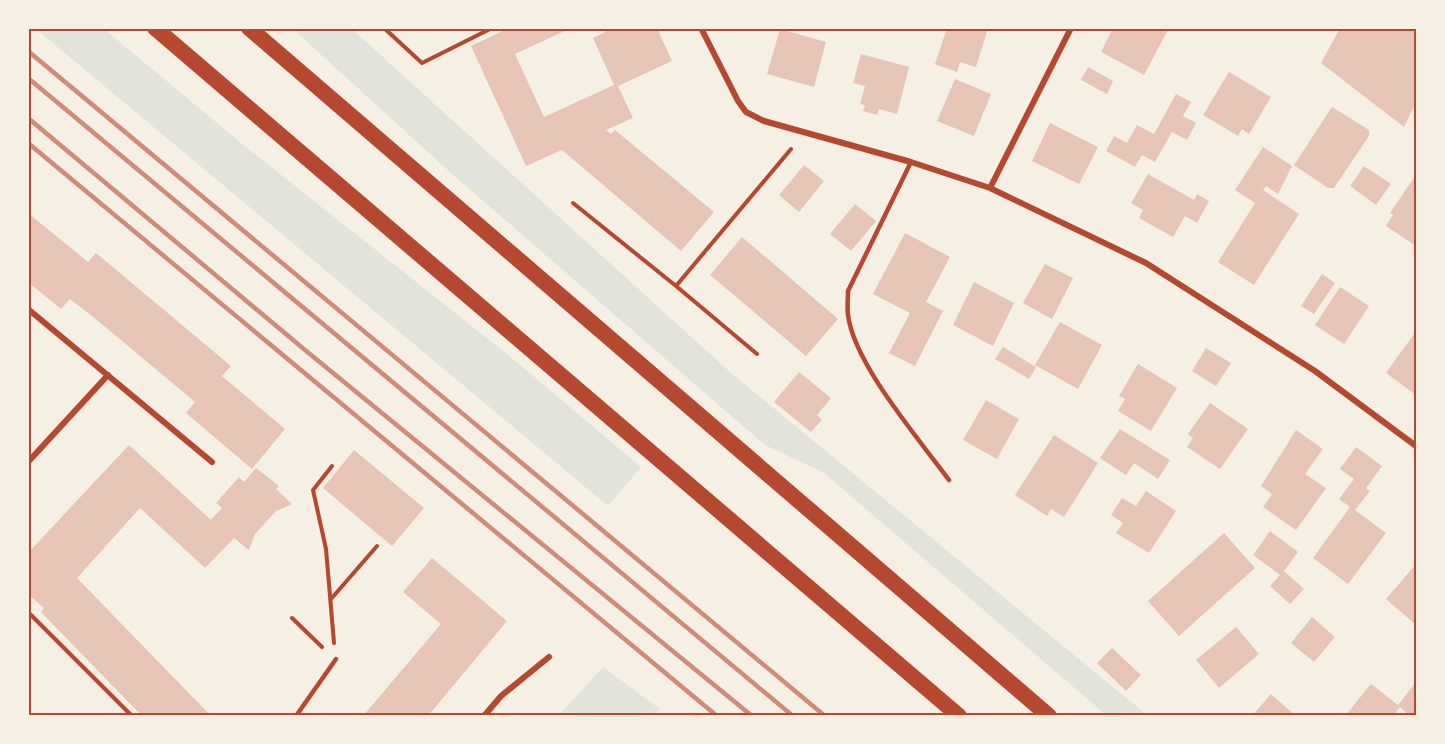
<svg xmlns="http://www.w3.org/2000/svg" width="1445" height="744" font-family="Poppins,sans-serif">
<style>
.green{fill:#e2e4dc}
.building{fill:#e6c5b7}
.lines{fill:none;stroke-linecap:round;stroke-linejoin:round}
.path{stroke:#b5482f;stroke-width:4}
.service{stroke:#b5482f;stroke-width:4.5}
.minor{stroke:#b5482f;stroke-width:6}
.trunk{stroke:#b5482f;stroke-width:16}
.rail{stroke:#cf8b77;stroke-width:4.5}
.neatline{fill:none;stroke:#b5482f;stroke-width:2}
</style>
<rect width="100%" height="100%" fill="#f6efe4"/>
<path class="green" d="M36,29H104L246,147L513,359L641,467L608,506Z
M293,29H352L731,373L1147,715H1106L824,473L765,445L452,174Z
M603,667L660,709L655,715H559Z"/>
<path class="building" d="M509,28H571L515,54L544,117L614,85L593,38L614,28H657L672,61L618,86L633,118L606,130L611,134L615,130L714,212L681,251L562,150L526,166L471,46Z
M947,28H988L976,67L960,62L957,72L935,64Z
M1113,28H1169L1144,75L1101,52Z
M1340,28H1416V102L1404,127L1321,63Z
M780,29L826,42L814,87L767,74Z
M861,54L909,67L897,114L879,109L877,115L863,111L865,105L860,104L865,86L853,83Z
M1088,67L1113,81L1107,94L1081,80Z
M1229,72L1271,97L1249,134L1242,129L1238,136L1203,115Z
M955,79L991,94L974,136L937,121Z
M1176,94L1191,102L1183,116L1196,123L1187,140L1172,132L1155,162L1142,155L1135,167L1106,151L1114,136L1127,143L1137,125L1154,134Z
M1332,107L1369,130V136L1334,188H1328L1294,165Z
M1050,123L1098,147L1079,184L1032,161Z
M1263,147L1292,166L1278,194L1266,186L1263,190L1299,214L1254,285L1218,262L1255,203L1235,190Z
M804,165L824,181L799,212L779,195Z
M1364,166L1391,184L1376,205L1350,186Z
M1148,174L1194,200L1197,194L1209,201L1197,223L1185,216L1173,237L1139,218L1143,210L1131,203Z
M1413,179L1416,182V246L1386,226L1393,215L1390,213Z
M855,204L876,221L851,251L830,234Z
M28,213L88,262L96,253L231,366L222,376L285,429L252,469L186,413L195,402L97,320L70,299L61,309L28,282Z
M905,233L950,257L926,302L943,311L915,366L889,353L910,313L873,294Z
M742,237L838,319L806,356L710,275Z
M1045,264L1073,278L1052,319L1023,303Z
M1322,274L1335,283L1314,314L1301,306Z
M974,282L1014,303L993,346L953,325Z
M1340,287L1369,306L1344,344L1315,325Z
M1060,322L1102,345L1078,389L1035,365Z
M1414,334L1416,336V395L1386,373Z
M1003,347L1036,367L1029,379L995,359Z
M1206,348L1231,363L1216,386L1192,371Z
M1138,364L1177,388L1151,431L1118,411L1125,399L1119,396Z
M799,372L831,398L817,415L822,420L811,432L774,402Z
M986,400L1019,419L997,459L963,440Z
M1210,403L1248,429L1220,469L1187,447L1193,438L1188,434Z
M1120,429L1170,460L1158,479L1134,463L1126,475L1100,458Z
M1296,430L1323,449L1305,474L1326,488L1296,530L1263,507L1272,494L1261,486Z
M1054,435L1098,463L1064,517L1051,509L1047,516L1015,495Z
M129,445L211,520L222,508L216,503L239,477L244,482L256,468L279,486L276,489L292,504L276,511L255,534L249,550L234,538L205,568L140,508L77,578L211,716H142L41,612L44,608L28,594V553Z
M1356,447L1382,466L1366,488L1370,491L1355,510L1386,533L1348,584L1313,558L1350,507L1339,499L1354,479L1340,469Z
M354,450L424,508L392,546L323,488Z
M1146,491L1176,511L1149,553L1116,533L1123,523L1111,515L1122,498L1136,506Z
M1270,531L1298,552L1284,571L1304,589L1290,604L1270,586L1280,575L1253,555Z
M1224,533L1255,568L1179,636L1148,601Z
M432,558L507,621L428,716H363L441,624L403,592Z
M1416,564V625L1386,599Z
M1312,617L1335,637L1314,662L1291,643Z
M1236,627L1259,654L1219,688L1196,660Z
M1112,648L1141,675L1126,691L1097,663Z
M1416,682V716H1410L1400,707L1393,716H1345L1371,684L1398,705Z
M1271,694L1296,716H1252Z"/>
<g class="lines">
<path class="path" d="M384,28L422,63L492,28
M573,203L676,286
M757,354L676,286L791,149
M332,466L313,490L326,549L334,643
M331,599L377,546
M28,612L132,716
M292,618L322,647"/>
<path class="service" d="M911,162L848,291C848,299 847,307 848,315C854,364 919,439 949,480
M296,716L336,659"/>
<path class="minor" d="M701,28L738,101L746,112L764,121L911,162L990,188L1146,263L1315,371L1416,446
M990,188L1071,28
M28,309L212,462
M28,462L108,375
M484,716L501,696L549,657"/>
<path class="trunk" d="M155,28L959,716
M249,28L1049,716"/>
<path class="rail" d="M28,51L825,716
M28,78L793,716
M28,118L305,350L752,716
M28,143L717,716"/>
</g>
<rect width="1445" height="744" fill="none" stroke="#f6efe4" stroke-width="60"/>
<rect x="30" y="30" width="1385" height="684" class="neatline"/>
</svg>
